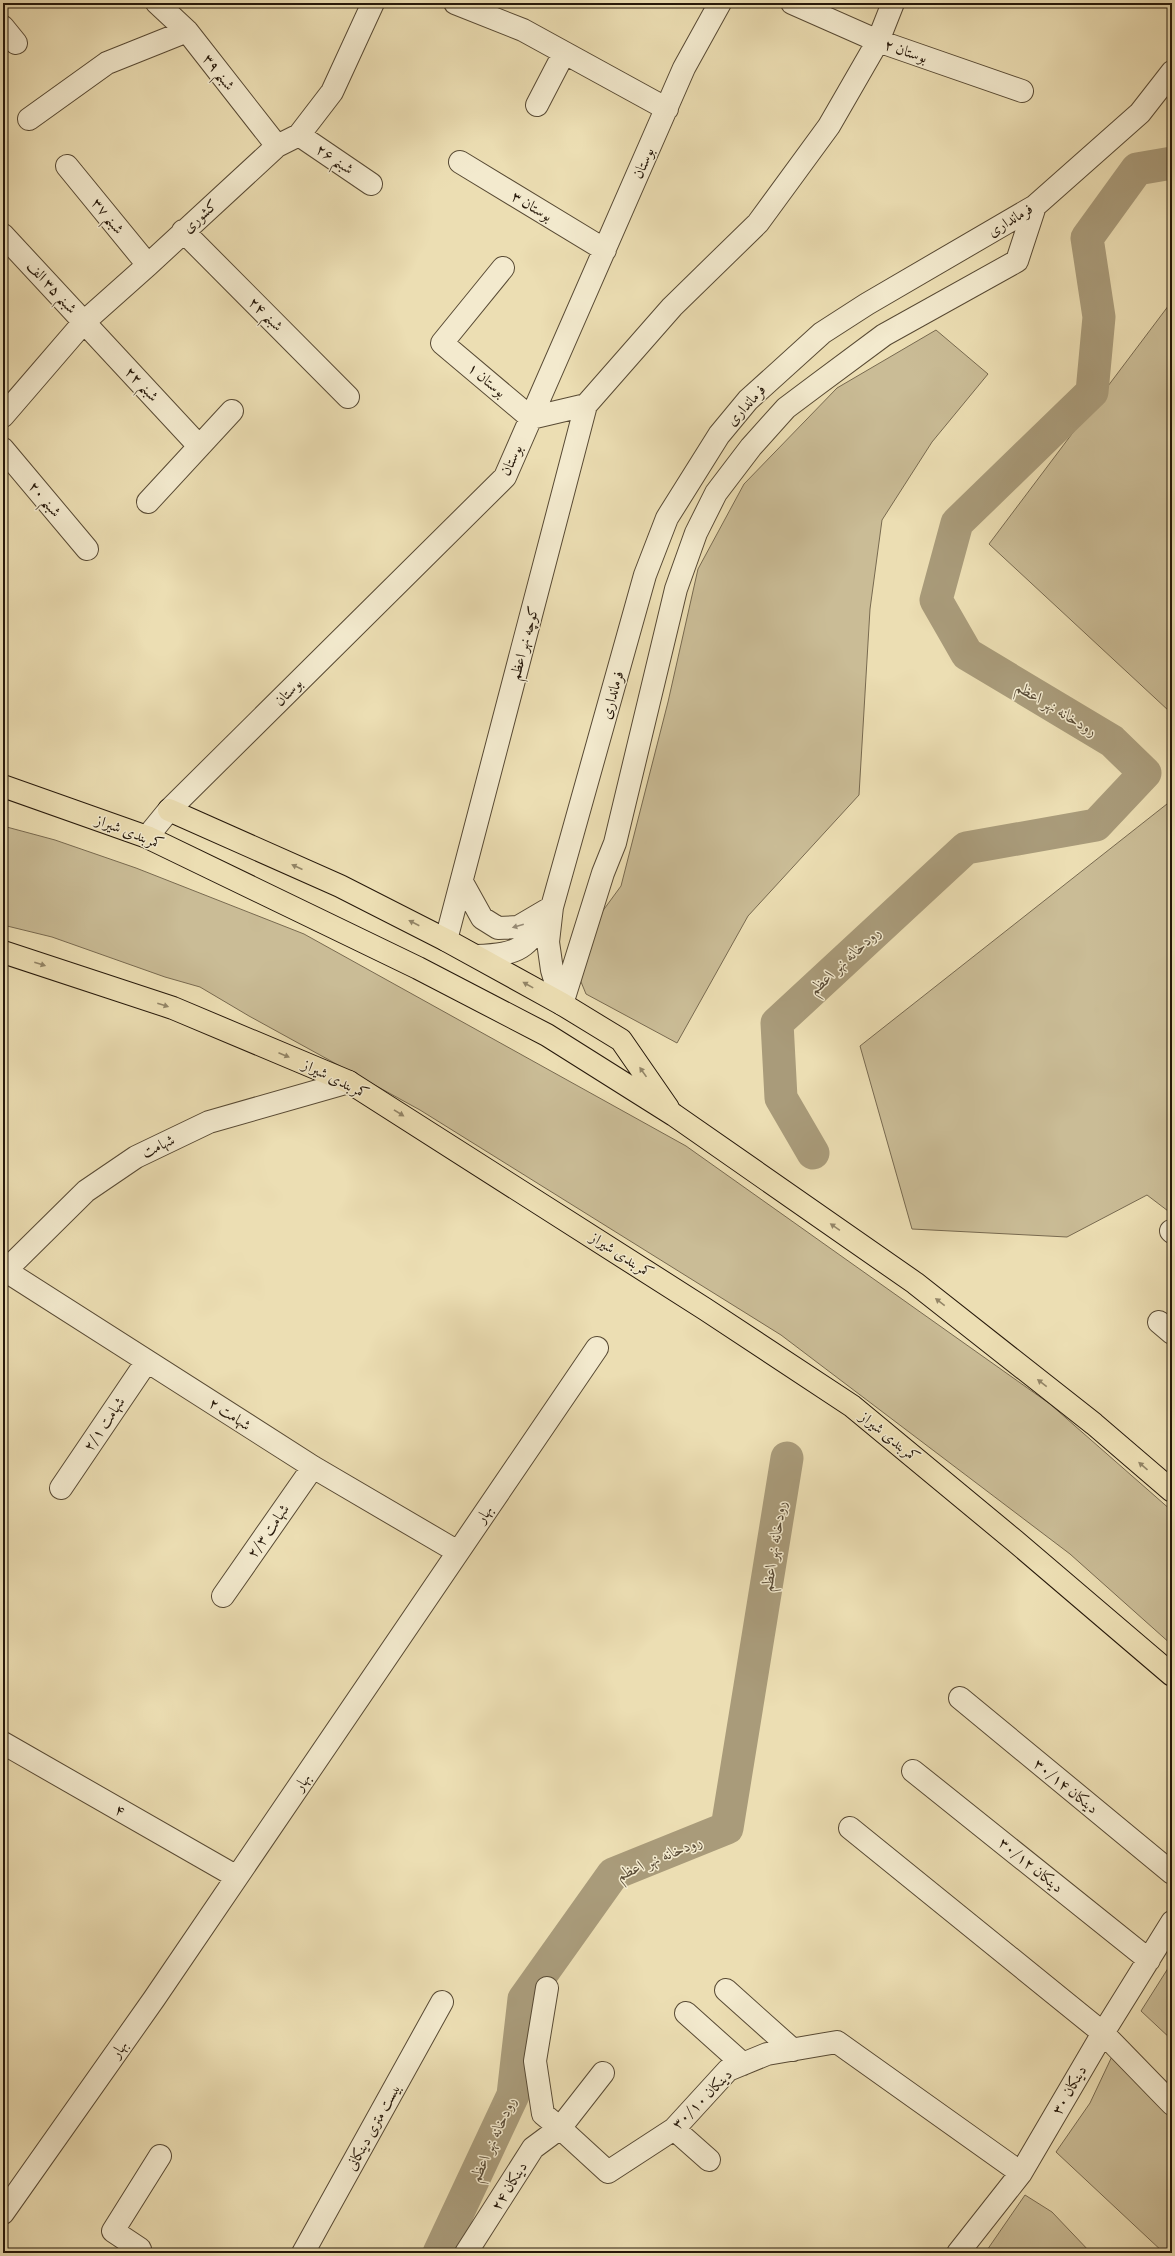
<svg xmlns="http://www.w3.org/2000/svg" width="1175" height="2256" font-family="'Sorts Mill Goudy',Amiri,serif">
<style>
.green{fill:#cabc96;stroke:#786a50}
.lines{fill:none;stroke-linecap:round;stroke-linejoin:round}
.river{stroke:#a99b7a;stroke-width:33}
.minor-casing{stroke:#584a34;stroke-width:24}
.highway-casing{stroke:#26180a;stroke-width:24}
.minor{stroke:#f3eace;stroke-width:22}
.highway{stroke:#ecdeb3;stroke-width:22}
.oneway{fill:#938567}
.oneway2{fill:#978c76}
.labels{text-anchor:middle;stroke-width:3;stroke-linejoin:round;paint-order:stroke}
.street-label{font-size:15px;fill:#26180a;stroke:#f3eace}
.water-label{font-size:16px;font-style:italic;fill:#5a4c37;stroke:#f3eace}
</style>
<rect width="100%" height="100%" fill="#ecdeb3"/>
<filter id="stains"><feTurbulence type="fractalNoise" baseFrequency=".005" numOctaves="4"/><feColorMatrix values="0 0 0 0 .2 0 0 0 0 .09 0 0 0 0 .02 0 0 0 .5 -.17"/></filter>
<radialGradient id="worn" r=".72"><stop offset=".6" stop-color="#630" stop-opacity="0"/><stop offset="1" stop-color="#630" stop-opacity=".3"/></radialGradient>
<path class="green" d="M1172,301V727L1169,711L989,544Z
M936,330L988,374L932,442L882,520L870,609L859,795L748,916L677,1043L586,994L579,977L599,916L621,886L668,702L698,569L744,484L837,388Z
M1172,800V1214L1147,1195L1067,1237L912,1229L860,1046Z
M3,826L55,840L136,868L304,934L686,1146L1050,1404L1172,1511V1645L1070,1554L781,1335L420,1110L249,1016L200,987L165,977L52,937L3,925Z
M1172,1962V2040L1141,2011Z
M1115,2050L1172,2099V2253H1164L1056,2152L1090,2103Z
M1025,2195L1052,2212L1091,2253H985Z"/>
<g class="lines">
<path class="river" d="M813,1153L781,1098L777,1023L966,848L1096,825L1145,773L1112,741L967,654L936,600L957,523L1092,392L1099,317L1087,238L1137,169L1172,163
M439,2253L513,2095L524,1999L613,1874L727,1828L787,1458"/>
<defs>
<path id="minor" d="M157,3L187,31L277,146
M455,3L523,30L667,109
M792,3L878,41L1022,91
M3,27L16,43
M537,105L564,53
M29,119L107,63L187,31
M299,135L371,184
M460,162L605,250
M67,166L148,265
M183,231L348,397
M3,235L199,446
M503,268L442,343L531,418L586,405L672,307L758,223L829,126L878,41L893,3
M3,416L84,322L148,265L277,146L299,135L332,92L373,3
M3,449L87,549
M148,502L232,411
M147,837L169,810L505,477L684,68L720,3
M462,882L482,918L498,928L518,927L552,907
M446,940L586,405
M476,956C521,954 526,949 549,912
M562,1004L552,970L548,942L552,907L645,575L667,518L719,435L748,400L822,333L867,304L1035,206L1140,113L1172,72
M562,1004L603,873L615,843L676,589L696,533L716,493L751,447L786,408L818,384L884,335L1017,261L1035,206
M1171,1231L1172,1232
M6,1271L313,1467L458,1552
M3,1273L86,1191L136,1157L209,1122L349,1082
M1159,1322L1172,1333
M61,1488L147,1361
M223,1596L313,1467
M960,1698L1172,1873
M3,1743L237,1877
M913,1771L1149,1960
M850,1828L1103,2033L1172,2104
M547,1988L535,2061L543,2114L560,2128L608,2172L674,2129L728,2070L767,2054L837,2042L1021,2173
M726,1990L793,2050
M686,2013L743,2064
M674,2129L709,2160
M3,2213L154,1999L597,1348
M138,2253L140,2249L113,2231L160,2156
M303,2253L442,2002
M466,2253L533,2148L560,2128L603,2073
M958,2253L1021,2173L1103,2033L1172,1922"/>
<path id="highway" d="M3,786L147,837L418,968L547,1035L674,1115L915,1283L1094,1424L1172,1491
M169,810L340,886L446,940L562,1004L621,1040L668,1108
M3,952L173,1008L349,1082L705,1309L852,1406L1015,1541L1172,1675"/>
</defs>
<use href="#minor" class="minor-casing"/>
<use href="#highway" class="highway-casing"/>
<use href="#minor" class="minor"/>
<use href="#highway" class="highway"/>
</g>
<defs><path id="oneway-solid" d="M-6-.8H1V-3.2L6.5 0L1 3.2V.8H-6Z"/></defs>
<g class="oneway">
<use href="#oneway-solid" transform="translate(297 867) rotate(-156)"/>
<use href="#oneway-solid" transform="translate(414 923) rotate(-153)"/>
<use href="#oneway-solid" transform="translate(40 964) rotate(18)"/>
<use href="#oneway-solid" transform="translate(528 985) rotate(-151)"/>
<use href="#oneway-solid" transform="translate(163 1005) rotate(18)"/>
<use href="#oneway-solid" transform="translate(284 1055) rotate(23)"/>
<use href="#oneway-solid" transform="translate(643 1072) rotate(-125)"/>
<use href="#oneway-solid" transform="translate(399 1113) rotate(32)"/>
<use href="#oneway-solid" transform="translate(835 1227) rotate(-145)"/>
<use href="#oneway-solid" transform="translate(940 1302) rotate(-142)"/>
<use href="#oneway-solid" transform="translate(1042 1383) rotate(-142)"/>
<use href="#oneway-solid" transform="translate(1143 1466) rotate(-139)"/>
</g>
<use class="oneway2" href="#oneway-solid" transform="translate(518 926) rotate(164)"/>
<g class="labels">
<g class="street-label">
<text transform="translate(906 51) rotate(19)" y="5">۲ بوستان</text>
<text transform="translate(219 72) rotate(52)" y="5">۳۹ شبنم</text>
<text transform="translate(335 159) rotate(34)" y="5">۲۶ شبنم</text>
<text transform="translate(643 163) rotate(-66)" y="5">بوستان</text>
<text transform="translate(532 206) rotate(31)" y="5">۳ بوستان</text>
<text transform="translate(108 216) rotate(51)" y="5">۳۷ شبنم</text>
<text transform="translate(200 216) rotate(-42)" y="5">کشوری</text>
<text transform="translate(1010 220) rotate(-31)" y="5">فرمانداری</text>
<text transform="translate(52 287) rotate(47)" y="5">شبنم ۳۵ الف</text>
<text transform="translate(266 314) rotate(45)" y="5">۲۴ شبنم</text>
<text transform="translate(487 380) rotate(40)" y="5">۱ بوستان</text>
<text transform="translate(142 384) rotate(47)" y="5">۲۲ شبنم</text>
<text transform="translate(746 405) rotate(-47)" y="5">فرمانداری</text>
<text transform="translate(511 460) rotate(-64)" y="5">بوستان</text>
<text transform="translate(45 499) rotate(50)" y="5">۲۰ شبنم</text>
<text transform="translate(524 643) rotate(-75)" y="5">کوچه نهر اعظم</text>
<text transform="translate(288 692) rotate(-45)" y="5">بوستان</text>
<text transform="translate(612 695) rotate(-74)" y="5">فرمانداری</text>
<text transform="translate(130 832) rotate(21)" y="5">کمربندی شیراز</text>
<text transform="translate(336 1079) rotate(26)" y="5">کمربندی شیراز</text>
<text transform="translate(158 1146) rotate(-26)" y="5">شهامت</text>
<text transform="translate(622 1255) rotate(33)" y="5">کمربندی شیراز</text>
<text transform="translate(230 1414) rotate(33)" y="5">۲ شهامت</text>
<text transform="translate(104 1424) rotate(-56)" y="5">۲/۱ شهامت</text>
<text transform="translate(890 1437) rotate(39)" y="5">کمربندی شیراز</text>
<text transform="translate(484 1514) rotate(-56)" y="5">بهار</text>
<text transform="translate(268 1531) rotate(-55)" y="5">۲/۳ شهامت</text>
<text transform="translate(302 1782) rotate(-56)" y="5">بهار</text>
<text transform="translate(1066 1786) rotate(39)" y="5">۳۰/۱۴ دینکان</text>
<text transform="translate(120 1810) rotate(30)" y="5">۴</text>
<text transform="translate(1031 1865) rotate(39)" y="5">۳۰/۱۲ دینکان</text>
<text transform="translate(119 2049) rotate(-55)" y="5">بهار</text>
<text transform="translate(1069 2090) rotate(-60)" y="5">۳۰ دینکان</text>
<text transform="translate(702 2099) rotate(-45)" y="5">۳۰/۱۰ دینکان</text>
<text transform="translate(373 2127) rotate(-61)" y="5">بیست متری دینکانی</text>
<text transform="translate(509 2186) rotate(-58)" y="5">۲۴ دینکان</text>
</g>
<g class="water-label">
<text transform="translate(1057 708) rotate(31)" y="6">رودخانه نهر اعظم</text>
<text transform="translate(844 960) rotate(-43)" y="6">رودخانه نهر اعظم</text>
<text transform="translate(773 1546) rotate(-81)" y="6">رودخانه نهر اعظم</text>
<text transform="translate(659 1857) rotate(-23)" y="6">رودخانه نهر اعظم</text>
<text transform="translate(492 2139) rotate(-66)" y="6">رودخانه نهر اعظم</text>
</g>
</g>
<rect width="1175" height="2256" fill="none" stroke="#ecdeb3" stroke-width="16"/>
<rect x="4" y="4" width="1167" height="2248" fill="none" stroke="#26180a" stroke-width="2"/>
<rect x="8" y="8" width="1159" height="2240" fill="none" stroke="#26180a"/>
<rect width="100%" height="100%" filter="url(#stains)"/>
<rect width="100%" height="100%" fill="url(#worn)"/>
</svg>
